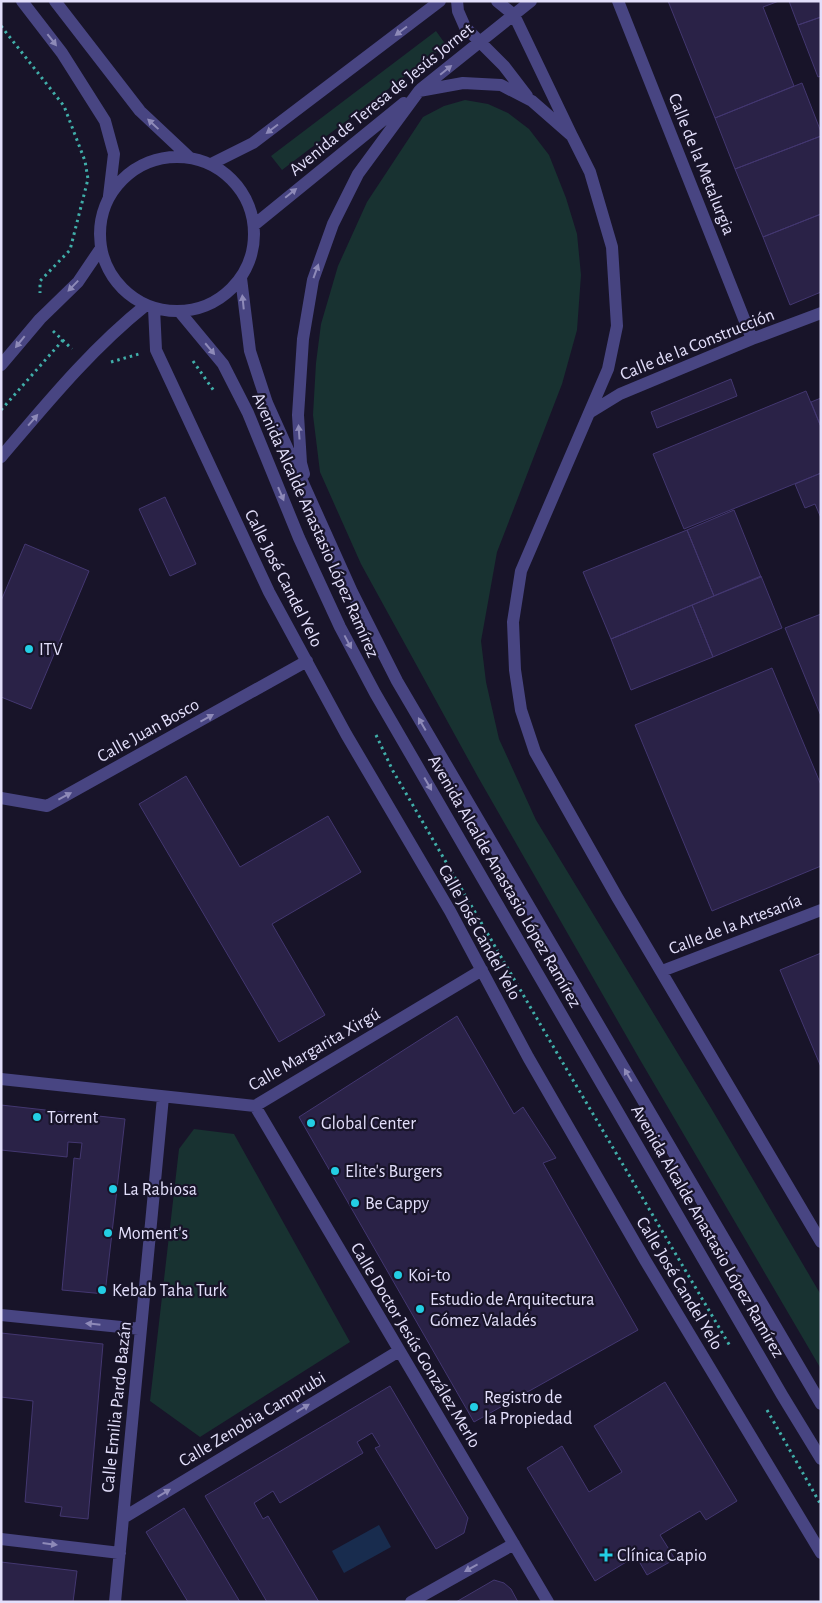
<svg xmlns="http://www.w3.org/2000/svg" width="822" height="1603" font-family="'Alegreya Sans',sans-serif">
<style>
.green{fill:#183231}
.water{fill:#182c4e}
.building{fill:#2a2247;stroke:#433770}
.lines{fill:none;stroke-linecap:round;stroke-linejoin:round}
.path{stroke:#40aea9;stroke-width:3;stroke-dasharray:2.5 4;stroke-linecap:butt}
.minor{stroke:#484582;stroke-width:12}
.oneway{fill:#8e8ab8}
.poi-dot{fill:#23cee4;stroke:#181429;stroke-width:2}
.labels{text-anchor:middle;stroke-width:4.5;stroke-linejoin:round;paint-order:stroke}
.street-label{font-size:18px;fill:#e3dffb;stroke:#181429}
.poi-label{font-size:18px;fill:#e3dffb;stroke:#181429;text-anchor:start}
</style>
<rect width="100%" height="100%" fill="#181429"/>
<path class="green" d="M436,31L446,45L282,170L271,156Z
M465,100L488,104L508,113L529,129L549,155L566,198L577,234L581,275L577,330L562,384L497,552L490,591L481,641L486,682L499,739L536,820L711,1108L821,1295V1369L639,1058L478,777L361,564L320,472L313,415L316,363L321,324L338,266L367,202L423,117L444,106Z
M194,1129L234,1134L350,1342L200,1437L150,1401L179,1149Z"/>
<path class="water" d="M379,1525L391,1547L344,1573L332,1551Z"/>
<path class="building" d="M668,1H779L763,7L794,86L715,118Z
M789,1H821V17L798,25Z
M821,17V76L818,77L798,25Z
M802,83L821,132V136L735,169L715,118Z
M821,136V214L763,237L735,169Z
M821,214V292L790,305L763,237Z
M731,379L737,396L657,428L651,412Z
M806,391L821,427V473L684,529L653,454Z
M821,398V427L811,402Z
M821,473V518L815,504L805,508L795,484Z
M165,497L196,564L170,576L139,509Z
M734,510L761,577L714,596L687,530Z
M687,530L714,596L611,639L583,572Z
M25,544L89,571L31,709L1,697V601Z
M761,576L782,628L713,657L692,605Z
M692,605L713,657L631,690L611,639Z
M821,614V716L785,628Z
M772,668L821,785V866L712,911L635,725Z
M186,776L240,867L328,816L361,872L272,924L325,1015L279,1042L139,804Z
M821,953V1067L780,970Z
M457,1016L514,1114L523,1107L556,1158L543,1163L638,1330L474,1422L299,1117Z
M1,1105L125,1119L105,1294L62,1290L74,1158L80,1159L82,1143L68,1142L67,1157L1,1150Z
M1,1333L103,1344L88,1519L60,1516L62,1507L25,1502L33,1401L1,1397Z
M665,1382L737,1501L706,1520L700,1511L660,1535L675,1559L647,1575L636,1556L595,1581L527,1468L562,1446L589,1492L622,1472L594,1426Z
M390,1386L468,1518L464,1533L436,1549L375,1448L380,1446L372,1433L357,1442L363,1453L280,1503L273,1491L254,1503L263,1519L268,1516L319,1602H267L205,1496Z
M184,1508L240,1602H188L146,1532Z
M1,1562L77,1571L73,1602H1Z
M494,1580L504,1583L511,1589L518,1602H456Z"/>
<g class="lines">
<path class="path" d="M1,26L64,106L85,161L88,179L70,250L40,281V293
M53,331L72,349
M193,361L214,391
M111,362L139,354
M1,410L63,340
M376,735L393,771L557,1053L730,1346
M767,1410L821,1505"/>
<path class="minor" d="M22,1L62,53L105,121L114,154L109,196
M55,1L140,111L189,157
M457,1L458,11L465,27L504,66L527,96
M618,1L752,339
M421,89L531,1
M572,136L590,172L612,247L617,326L608,369L521,571L513,622L515,670L521,710L535,752L617,897L821,1242
M100 234a77 77 0 1 1 154 0a77 77 0 1 1-154 0Z
M211,164L253,143L440,1
M254,225L404,103
M241,278L250,351L267,403L352,592L397,681L821,1404
M154,308L156,350L269,592L346,734L450,911L528,1057L645,1260L821,1553
M179,311L223,364L248,413L299,538L340,627L375,693L782,1395L821,1459
M1,365L40,319L78,282L101,248
M589,413L620,394L752,339L821,313
M1,457C47,403 91,349 146,305
M304,474L301,463L298,415L303,339L313,280L333,224L358,174L419,91L463,83L501,85L532,101L572,136L514,15L497,1
M1,798L47,806L307,661
M662,971L821,910
M1,1079L255,1106L482,970
M255,1106L548,1602
M1,1315L141,1329
M123,1518L399,1351
M1,1539L120,1553
M115,1602L163,1097
M411,1602L514,1544"/>
</g>
<defs><path id="oneway-solid" d="M-6-.8H1V-3.2L6.5 0L1 3.2V.8H-6Z" transform="scale(1.25)"/></defs>
<g class="oneway">
<use href="#oneway-solid" transform="translate(401 31) rotate(143)"/>
<use href="#oneway-solid" transform="translate(52 40) rotate(52)"/>
<use href="#oneway-solid" transform="translate(446 70) rotate(-39)"/>
<use href="#oneway-solid" transform="translate(153 124) rotate(-137)"/>
<use href="#oneway-solid" transform="translate(272 129) rotate(143)"/>
<use href="#oneway-solid" transform="translate(291 193) rotate(-39)"/>
<use href="#oneway-solid" transform="translate(316 271) rotate(-70)"/>
<use href="#oneway-solid" transform="translate(73 286) rotate(134)"/>
<use href="#oneway-solid" transform="translate(243 302) rotate(-96)"/>
<use href="#oneway-solid" transform="translate(20 342) rotate(129)"/>
<use href="#oneway-solid" transform="translate(210 349) rotate(50)"/>
<use href="#oneway-solid" transform="translate(33 420) rotate(-49)"/>
<use href="#oneway-solid" transform="translate(299 432) rotate(-94)"/>
<use href="#oneway-solid" transform="translate(281 494) rotate(67)"/>
<use href="#oneway-solid" transform="translate(348 642) rotate(62)"/>
<use href="#oneway-solid" transform="translate(207 718) rotate(-29)"/>
<use href="#oneway-solid" transform="translate(422 724) rotate(-120)"/>
<use href="#oneway-solid" transform="translate(428 784) rotate(60)"/>
<use href="#oneway-solid" transform="translate(65 796) rotate(-28)"/>
<use href="#oneway-solid" transform="translate(628 1075) rotate(-120)"/>
<use href="#oneway-solid" transform="translate(93 1324) rotate(-174)"/>
<use href="#oneway-solid" transform="translate(303 1408) rotate(-31)"/>
<use href="#oneway-solid" transform="translate(164 1493) rotate(-31)"/>
<use href="#oneway-solid" transform="translate(50 1544) rotate(7)"/>
<use href="#oneway-solid" transform="translate(471 1568) rotate(151)"/>
</g>
<g class="poi-dot">
<circle cx="29" cy="649" r="5"/>
<circle cx="37" cy="1117" r="5"/>
<circle cx="311" cy="1123" r="5"/>
<circle cx="335" cy="1171" r="5"/>
<circle cx="113" cy="1189" r="5"/>
<circle cx="355" cy="1203" r="5"/>
<circle cx="108" cy="1233" r="5"/>
<circle cx="398" cy="1275" r="5"/>
<circle cx="102" cy="1290" r="5"/>
<circle cx="420" cy="1309" r="5"/>
<circle cx="474" cy="1407" r="5"/>
<path d="M603.5 1547.5h5v5h5v5h-5v5h-5v-5h-5v-5h5z"/>
</g>
<g class="labels">
<g class="street-label">
<text transform="translate(381 99) rotate(-39)" y="6">Avenida de Teresa de Jesús Jornet</text>
<text transform="translate(702 164) rotate(68)" y="6">Calle de la Metalurgia</text>
<text transform="translate(697 344) rotate(-22)" y="6">Calle de la Construcción</text>
<text transform="translate(316 525) rotate(66)" y="6">Avenida Alcalde Anastasio López Ramírez</text>
<text transform="translate(284 578) rotate(63)" y="6">Calle José Candel Yelo</text>
<text transform="translate(148 730) rotate(-29)" y="6">Calle Juan Bosco</text>
<text transform="translate(505 881) rotate(60)" y="6">Avenida Alcalde Anastasio López Ramírez</text>
<text transform="translate(735 924) rotate(-21)" y="6">Calle de la Artesanía</text>
<text transform="translate(480 932) rotate(61)" y="6">Calle José Candel Yelo</text>
<text transform="translate(314 1049) rotate(-30)" y="6">Calle Margarita Xirgú</text>
<text transform="translate(708 1231) rotate(60)" y="6">Avenida Alcalde Anastasio López Ramírez</text>
<text transform="translate(680 1283) rotate(59)" y="6">Calle José Candel Yelo</text>
<text transform="translate(416 1345) rotate(59)" y="6">Calle Doctor Jesús González Merlo</text>
<text transform="translate(116 1407) rotate(-84)" y="6">Calle Emilia Pardo Bazán</text>
<text transform="translate(252 1419) rotate(-31)" y="6">Calle Zenobia Camprubi</text>
</g>
<g class="poi-label">
<text x="39" y="655">ITV</text>
<text x="47" y="1123">Torrent</text>
<text x="321" y="1129">Global Center</text>
<text x="345" y="1177">Elite's Burgers</text>
<text x="123" y="1195">La Rabiosa</text>
<text x="365" y="1209">Be Cappy</text>
<text x="118" y="1239">Moment's</text>
<text x="408" y="1281">Koi-to</text>
<text x="112" y="1296">Kebab Taha Turk</text>
<text x="430" y="1305">Estudio de Arquitectura<tspan x="430" dy="21">Gómez Valadés</tspan></text>
<text x="484" y="1403">Registro de<tspan x="484" dy="21">la Propiedad</tspan></text>
<text x="617" y="1561">Clínica Capio</text>
</g>
</g>
<rect width="822" height="1603" fill="none" stroke="#e3dffb" stroke-width="5"/>
</svg>
